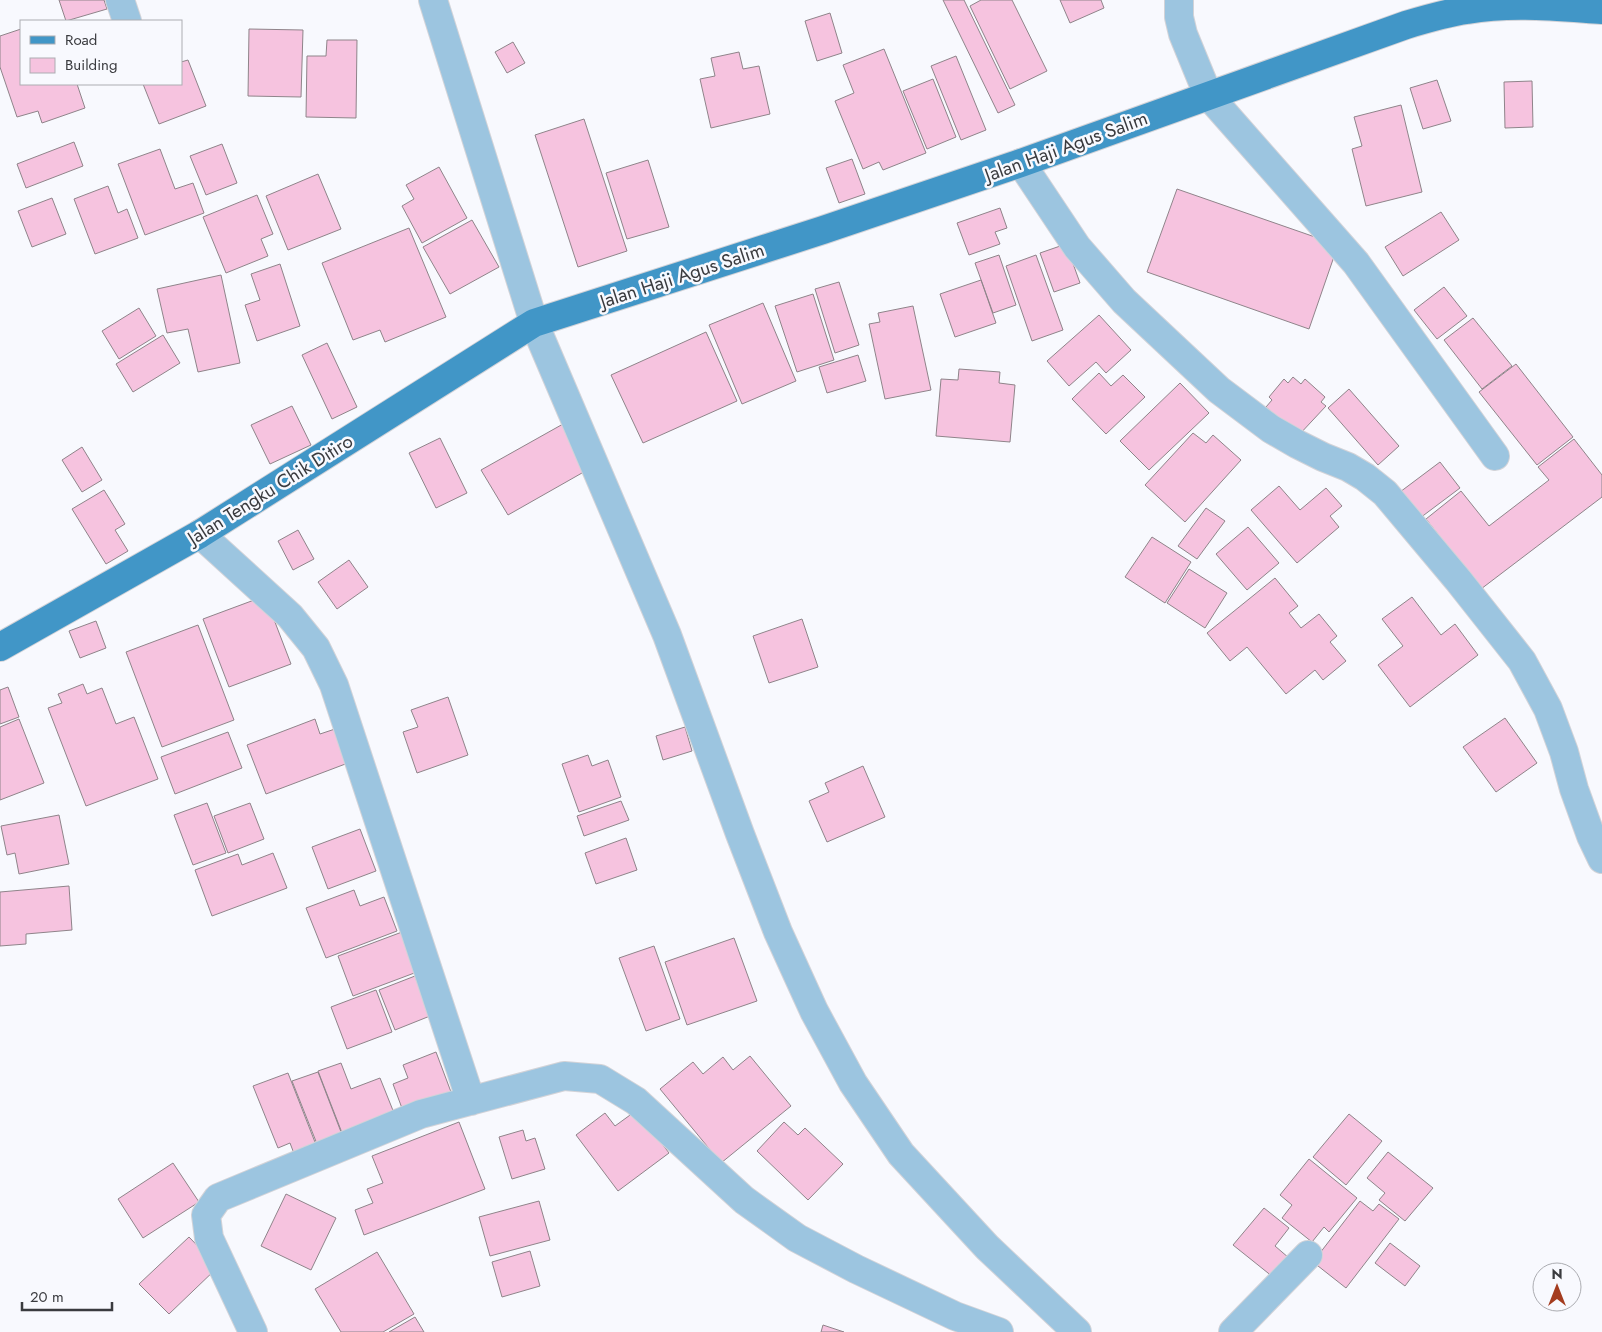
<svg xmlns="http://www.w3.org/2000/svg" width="1602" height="1332" font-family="Jost,sans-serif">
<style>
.building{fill:#f6c3df;stroke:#8f848a}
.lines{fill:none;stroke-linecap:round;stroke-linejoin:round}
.minor-casing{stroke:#d2d3d8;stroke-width:30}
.major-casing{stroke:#d2d3d8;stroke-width:30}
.minor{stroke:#9cc5e0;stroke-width:28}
.major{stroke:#4196c7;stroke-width:28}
.labels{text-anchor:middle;stroke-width:5;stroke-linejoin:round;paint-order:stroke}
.street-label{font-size:19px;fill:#3a3b3f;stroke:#f8f9fe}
</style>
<rect width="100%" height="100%" fill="#f8f9fe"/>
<path class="building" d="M59,0H104L107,9L66,21Z
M943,0H964L1015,105L998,113Z
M981,0H1012L1047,71L1010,89L970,6Z
M1060,0H1101L1104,8L1070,23Z
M830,13L842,53L817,61L805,21Z
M21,29V84H77L85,108L42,123L38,111L17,117L0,67V36Z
M249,29L303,30L301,97L248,96Z
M327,40H357L356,118L306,117L307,56H326Z
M513,42L525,63L507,73L495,52Z
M884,49L926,153L883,170L879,162L863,169L835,101L854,93L843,65Z
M739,52L743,69L759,66L770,114L711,128L700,79L715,76L711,58Z
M956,56L986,130L961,140L931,66Z
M188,60L206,106L159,124L143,84H181V62Z
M933,79L956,137L927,149L903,91Z
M1437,80L1451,121L1423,129L1410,88Z
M1532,81L1533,127L1505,128L1504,82Z
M1401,105L1422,192L1366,206L1352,149L1362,146L1354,117Z
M584,119L627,251L578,267L535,135Z
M74,142L83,166L26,188L17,164Z
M222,144L237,183L206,195L190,156Z
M160,149L175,189L193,183L204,213L145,235L118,164Z
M852,159L865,194L839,203L826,168Z
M648,160L669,227L627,239L606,173Z
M439,167L467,218L422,243L402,206L414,199L406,185Z
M318,174L341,229L288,250L266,196Z
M108,186L118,213L127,209L138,238L95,254L74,199Z
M1177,189L1338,245L1309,329L1147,272Z
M257,195L273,234L261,239L268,256L226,273L203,217Z
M52,198L66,234L32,247L18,211Z
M1000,208L1007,228L995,232L1000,244L969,255L957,223Z
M1441,212L1459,240L1403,276L1385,247Z
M472,220L499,267L450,294L423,247Z
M409,228L446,317L385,342L380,330L353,340L322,263Z
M1066,244L1080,283L1054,292L1040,253Z
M999,255L1016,305L993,313L975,263Z
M1036,255L1063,330L1032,341L1006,266Z
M280,264L300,326L257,341L245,305L260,300L251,274Z
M221,275L240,363L198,372L188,329L167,333L157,289Z
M981,280L996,323L955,337L940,294Z
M839,282L859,345L835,353L815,289Z
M1444,287L1467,316L1437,339L1414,310Z
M813,294L834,360L797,372L775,306Z
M763,303L796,381L742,404L709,325Z
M913,306L931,390L885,399L869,324L880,322L878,313Z
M139,308L156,336L119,359L102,331Z
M1099,315L1131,350L1106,373L1096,362L1069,386L1047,361Z
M1473,318L1512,366L1482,389L1444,340Z
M706,332L737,401L643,443L611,375Z
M163,335L180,363L133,392L116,364Z
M327,343L357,407L332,419L302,355Z
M858,355L866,381L827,393L819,367Z
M1516,364L1573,437L1537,465L1479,392Z
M959,369L1000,372L999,383L1015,385L1010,442L936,436L941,379L958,380Z
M1099,373L1111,386L1123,375L1145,397L1106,434L1072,399Z
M1293,377L1301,384L1305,379L1325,397L1321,402L1326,406L1298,436L1266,407L1272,400L1269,397L1284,379L1288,383Z
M1180,383L1209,413L1149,470L1120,441Z
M1349,389L1399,446L1378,465L1328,408Z
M292,406L311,445L270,464L251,425Z
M563,424L589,469L508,515L481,470Z
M1193,433L1206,443L1213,435L1241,460L1185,522L1145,485Z
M440,438L467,493L436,508L409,453Z
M1574,439L1602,475V497L1481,589L1426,519L1461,491L1489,526L1549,480L1538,467Z
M82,447L102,480L82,492L62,460Z
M1440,462L1460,488L1420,518L1400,492Z
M1279,486L1300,510L1326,488L1342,506L1330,516L1339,527L1297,563L1251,510Z
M104,490L125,524L115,530L128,551L106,564L72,509Z
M1206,508L1225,521L1197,559L1178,546Z
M1248,527L1279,563L1247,590L1216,554Z
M298,530L314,559L293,570L278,541Z
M1152,537L1191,562L1165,603L1125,577Z
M349,560L368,587L337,609L318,582Z
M1189,569L1227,593L1205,628L1167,603Z
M1275,578L1298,606L1289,613L1301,628L1319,614L1337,636L1330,642L1346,661L1323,680L1315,670L1286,694L1247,647L1230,661L1207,633Z
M265,596L291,664L229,687L203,619Z
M1412,597L1441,635L1455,624L1478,655L1410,707L1378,665L1403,646L1382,619Z
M802,619L818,667L769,683L753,636Z
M96,621L106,648L80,658L69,631Z
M198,625L234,720L162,747L126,652Z
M83,684L87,694L102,688L116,724L134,717L158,779L86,806L48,708L62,703L58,694Z
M8,687L19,717L0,724V690Z
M448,697L468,755L417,773L403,732L418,727L411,710Z
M1505,718L1537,763L1496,792L1463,747Z
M19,719L44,783L0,800V727Z
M315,719L320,734L335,729L348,763L266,794L247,745Z
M685,727L692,751L663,760L656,736Z
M228,732L242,768L175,794L161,757Z
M588,755L592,766L608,760L621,797L579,812L562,764Z
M863,766L885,817L827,842L809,801L829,792L825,783Z
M621,801L629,820L584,836L577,816Z
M207,803L226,853L193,865L174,815Z
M250,803L264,839L228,853L214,816Z
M59,815L69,864L19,874L15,853L7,855L1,826Z
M360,829L376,871L328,889L312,847Z
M626,838L637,870L596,884L585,853Z
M273,853L287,888L212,916L195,870L238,854L242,865Z
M69,886L72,930L26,934V944L0,946V892Z
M354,890L360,906L384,897L397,931L326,958L306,908Z
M402,932L417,972L353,996L338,956Z
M734,938L757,1001L687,1025L665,962Z
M654,946L680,1019L646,1031L619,958Z
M415,976L430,1016L395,1030L379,990Z
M376,990L392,1032L347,1049L331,1007Z
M436,1052L454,1100L406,1119L393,1084L408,1078L403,1065Z
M750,1056L791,1106L721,1163L660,1089L693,1062L703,1074L723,1057L733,1070Z
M341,1063L351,1089L380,1078L396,1118L344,1138L318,1071Z
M318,1072L346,1145L321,1154L292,1081Z
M288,1073L320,1155L298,1164L290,1143L278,1148L253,1086Z
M637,1110L669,1153L618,1191L576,1135L605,1113L615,1126Z
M1349,1114L1382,1141L1346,1185L1313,1157Z
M459,1122L485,1189L364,1235L355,1210L373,1203L367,1189L383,1183L372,1156Z
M784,1122L798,1135L805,1128L843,1164L808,1200L757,1151Z
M523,1130L526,1141L535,1138L545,1169L512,1179L499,1137Z
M1388,1152L1433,1188L1405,1221L1379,1200L1385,1193L1367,1178Z
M1309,1159L1357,1198L1329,1232L1324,1227L1312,1242L1282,1218L1292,1205L1280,1195Z
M173,1163L199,1202L143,1238L118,1199Z
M286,1194L336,1218L311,1270L261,1246Z
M539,1201L550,1240L490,1256L479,1217Z
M1360,1201L1373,1211L1379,1204L1399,1219L1346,1288L1313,1262Z
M1264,1208L1289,1228L1275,1246L1289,1258L1273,1277L1233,1245Z
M189,1237L218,1267L169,1314L139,1284Z
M1390,1243L1420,1266L1405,1286L1375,1263Z
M530,1251L540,1286L502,1297L492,1262Z
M377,1252L414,1314L383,1332H341L315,1289Z
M415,1317L424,1332H389Z
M823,1325L844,1332H821Z"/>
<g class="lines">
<defs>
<path id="minor" d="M120,0L127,21
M433,0L534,323L667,635L740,834L778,932L814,1011L853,1083L901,1154L987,1247L1077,1332
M1179,0V17L1183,34L1208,95L1356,263L1495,456
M1021,163L1077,247L1124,301L1219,390L1271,429L1297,444L1323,457L1348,467L1365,477L1385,493L1458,580L1522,661L1548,709L1564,752L1574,789L1591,836L1602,859
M200,534L290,616L316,648L334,685L471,1101
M253,1332L209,1238L206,1215L218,1198L421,1114L564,1076L600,1079L636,1101L744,1200L797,1238L856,1269L955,1316L999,1332
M1233,1332L1308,1255"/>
<path id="major" d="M0,647L200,534L534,323L823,230L1021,163L1406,25C1426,19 1446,13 1467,10C1511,2 1557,7 1602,10"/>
</defs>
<use href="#minor" class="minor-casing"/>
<use href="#major" class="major-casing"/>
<use href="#minor" class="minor"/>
<use href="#major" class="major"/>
</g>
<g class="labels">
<g class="street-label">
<text transform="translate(1066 146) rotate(-20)" y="7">Jalan Haji Agus Salim</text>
<text transform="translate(682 275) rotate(-18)" y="7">Jalan Haji Agus Salim</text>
<text transform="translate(270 489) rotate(-32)" y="7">Jalan Tengku Chik Ditiro</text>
</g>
</g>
<rect x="20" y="20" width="162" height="65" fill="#f8f9fe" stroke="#acadb2"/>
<rect x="30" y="36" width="25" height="8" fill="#4196c7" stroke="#acadb2"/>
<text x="65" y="45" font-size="15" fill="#3a3b3f">Road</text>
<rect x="30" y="58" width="25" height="15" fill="#f6c3df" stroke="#acadb2"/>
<text x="65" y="70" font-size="15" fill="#3a3b3f">Building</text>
<g transform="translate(1557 1287)"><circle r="24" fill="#f8f9fe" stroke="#acadb2"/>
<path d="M0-4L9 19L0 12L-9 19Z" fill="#a43c1f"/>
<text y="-8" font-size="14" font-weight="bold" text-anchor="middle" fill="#3a3b3f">N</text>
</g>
<path d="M22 1302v8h90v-8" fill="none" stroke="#3a3b3f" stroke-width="2.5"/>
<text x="30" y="1302" font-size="15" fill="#3a3b3f" stroke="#f8f9fe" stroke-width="4" paint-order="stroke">20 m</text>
</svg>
